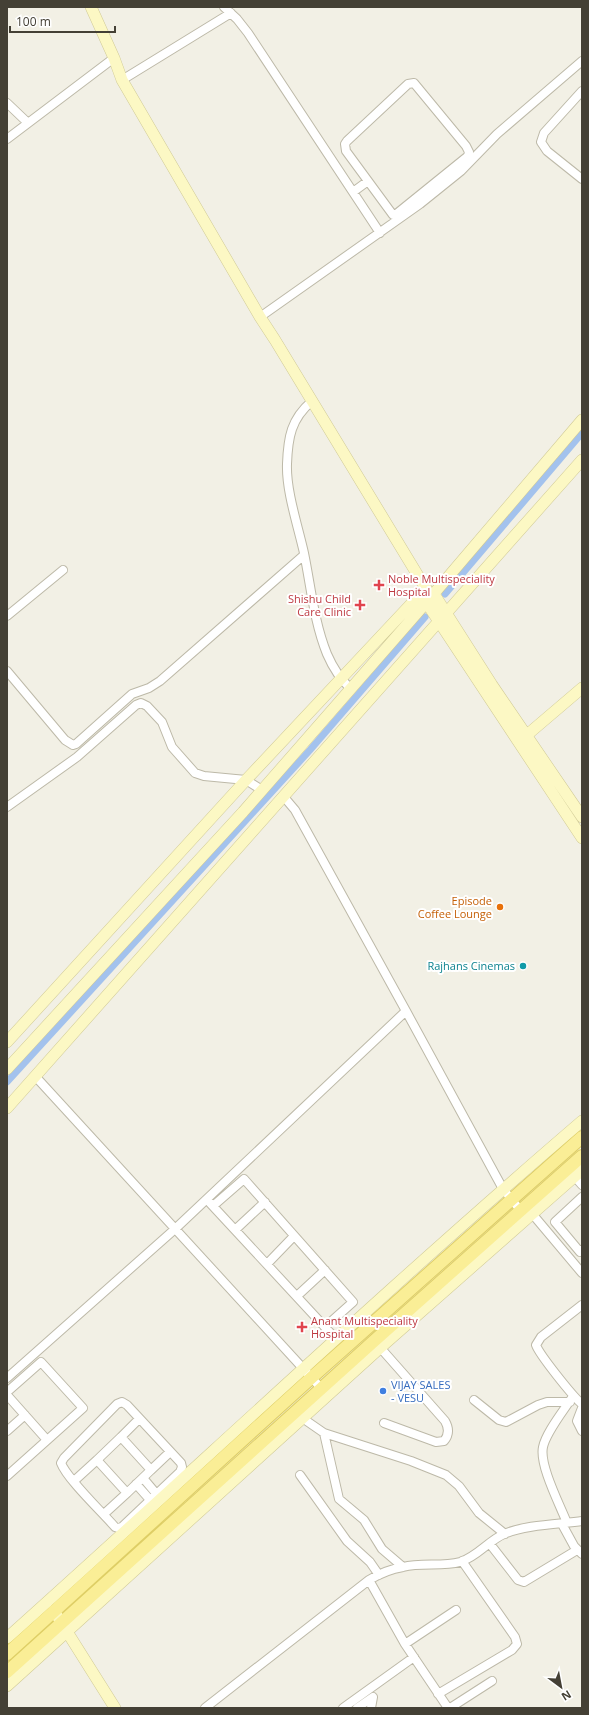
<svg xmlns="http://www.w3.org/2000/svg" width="589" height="1715" font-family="'Open Sans',sans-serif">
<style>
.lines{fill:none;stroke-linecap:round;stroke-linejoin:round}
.canal{stroke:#a3c2ed;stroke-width:7}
.street-casing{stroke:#bdb9a8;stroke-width:10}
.secondary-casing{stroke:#d0ca96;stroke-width:12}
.primary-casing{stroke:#dece66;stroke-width:14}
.street{stroke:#fff;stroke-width:8}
.secondary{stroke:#fcf8c4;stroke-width:11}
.primary{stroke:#faee96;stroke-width:12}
.health-dot{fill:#e0444e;stroke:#fff;stroke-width:1.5}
.food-dot{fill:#e8710a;stroke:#fff;stroke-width:1.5}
.culture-dot{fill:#0f9aa8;stroke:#fff;stroke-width:1.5}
.shop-dot{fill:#3f7fe0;stroke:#fff;stroke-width:1.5}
.labels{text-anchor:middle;stroke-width:4;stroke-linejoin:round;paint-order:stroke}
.health-label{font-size:11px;fill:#be3a42;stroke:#fff;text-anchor:start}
.food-label{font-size:11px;fill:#c56008;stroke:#fff;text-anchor:end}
.culture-label{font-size:11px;fill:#0d838f;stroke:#fff;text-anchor:end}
.shop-label{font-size:11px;fill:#366cbe;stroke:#fff;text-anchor:start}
</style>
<rect width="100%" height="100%" fill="#f2f0e5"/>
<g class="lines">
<path class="canal" d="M445,594L582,433
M7,1082L310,750L425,617"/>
<defs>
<path id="street" d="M224,7L237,19L248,33L380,233
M122,80L231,13
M414,83L466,146L469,152L468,156L395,215H393L346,151L345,144L347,141L408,84Z
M582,91L544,133L541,142L547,151L582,179
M7,103L28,123
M7,139L114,58
M353,192L368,181
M260,317L420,204L461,171L497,134L582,61
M312,401C291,419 288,437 287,464C286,491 298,526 304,553C311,587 314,622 327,654C333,668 340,679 351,689
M7,616L63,570
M7,671L65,740L73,745L76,744L132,694L149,688L160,681L304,555
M7,807L77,757L136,705L141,703L147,706L162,722L172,747L195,773L204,776L246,780L262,790
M406,1011L503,1189L521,1211
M35,1076L321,1388
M574,1176L582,1185
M582,1197L555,1222L580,1252L582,1250
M210,1203L336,1339
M213,1206L244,1179L353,1302L325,1327
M529,1210L582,1273
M235,1230L265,1202
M267,1264L294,1236
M297,1296L325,1270
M582,1305L541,1337L536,1345C539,1354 573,1397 582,1404
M377,1344L445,1421C449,1428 449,1435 444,1441L436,1442L384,1423
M7,1378L175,1229L406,1011L295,810L284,797
M7,1392L41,1362L83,1408L7,1476
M7,1395L47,1440
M474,1400L499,1420L506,1422L538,1405L547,1402H570
M122,1402L127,1405L181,1463L182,1467L180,1472L122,1527L118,1528L115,1527C102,1512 67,1479 61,1463L64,1458L117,1404Z
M582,1408L577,1421L582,1431
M298,1415L324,1433L411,1461L446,1475L459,1486L479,1513L505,1534
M7,1431L25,1415
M324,1433L339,1499L364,1520L382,1549L403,1567
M121,1437L151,1470L127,1493L97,1460Z
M121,1437L139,1419
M151,1470L170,1452
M300,1475L347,1541L370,1562L379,1575
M143,1478L159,1497
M74,1481L97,1460
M136,1484L152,1502
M104,1514L127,1493
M567,1523C560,1505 539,1465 543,1447C546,1432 565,1409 573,1396
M562,1524L574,1546L582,1554
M490,1544L518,1580L524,1582L577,1550
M369,1580C379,1574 391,1569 403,1567C421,1562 442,1567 460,1562C477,1557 488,1541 504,1534C524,1525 560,1524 582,1521
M405,1644L456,1610
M438,1694L512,1650L517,1644L515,1637L462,1561
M205,1708L369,1580L405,1644L448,1708
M343,1708L414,1657
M357,1708L373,1697L371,1708
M450,1708L492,1681"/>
<path id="secondary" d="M91,7L114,58L122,80L260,317L275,340L431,597
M434,594L492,685L582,817
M426,602L582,838
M521,740L582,688
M7,1042L246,780L426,588
M7,1069L243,812L431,597L582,420
M7,1108L582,460
M54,1611L115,1708
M7,1638C199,1466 386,1289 582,1121
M7,1686L380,1348L582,1170"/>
<path id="primary" d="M7,1654L311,1378L582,1137
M7,1672L374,1341L582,1156"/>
</defs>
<use href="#street" class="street-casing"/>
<use href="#secondary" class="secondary-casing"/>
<use href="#primary" class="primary-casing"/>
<use href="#street" class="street"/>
<use href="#secondary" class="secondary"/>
<use href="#primary" class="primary"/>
</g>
<g class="health-dot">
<path d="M377 579h4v4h4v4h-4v4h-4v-4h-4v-4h4z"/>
<path d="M358 599h4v4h4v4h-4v4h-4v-4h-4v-4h4z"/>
<path d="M300 1321h4v4h4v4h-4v4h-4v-4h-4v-4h4z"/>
</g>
<circle class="food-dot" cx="500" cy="907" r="4"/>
<circle class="culture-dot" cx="523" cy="966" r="4"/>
<circle class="shop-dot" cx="383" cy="1391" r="4"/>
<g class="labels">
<g class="health-label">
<text x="388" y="583">Noble Multispeciality<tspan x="388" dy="13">Hospital</tspan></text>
<text x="351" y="603" text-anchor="end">Shishu Child<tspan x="351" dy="13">Care Clinic</tspan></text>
<text x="311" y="1325">Anant Multispeciality<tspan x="311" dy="13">Hospital</tspan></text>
</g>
<g class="food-label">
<text x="492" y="905">Episode<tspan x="492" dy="13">Coffee Lounge</tspan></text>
</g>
<g class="culture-label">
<text x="515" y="970">Rajhans Cinemas</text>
</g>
<g class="shop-label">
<text x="391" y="1389">VIJAY SALES<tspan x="391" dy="13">- VESU</tspan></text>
</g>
</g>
<rect width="589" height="1715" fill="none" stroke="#444035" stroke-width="16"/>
<g transform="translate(561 1687) rotate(148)" stroke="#ffffff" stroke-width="3" paint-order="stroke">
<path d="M0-3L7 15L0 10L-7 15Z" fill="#444035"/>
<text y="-6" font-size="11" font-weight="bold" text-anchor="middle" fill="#444035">N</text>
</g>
<path d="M10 26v6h105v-6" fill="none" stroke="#444035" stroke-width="2"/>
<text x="16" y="26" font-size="12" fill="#444035" stroke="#ffffff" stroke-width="3" paint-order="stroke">100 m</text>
</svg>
